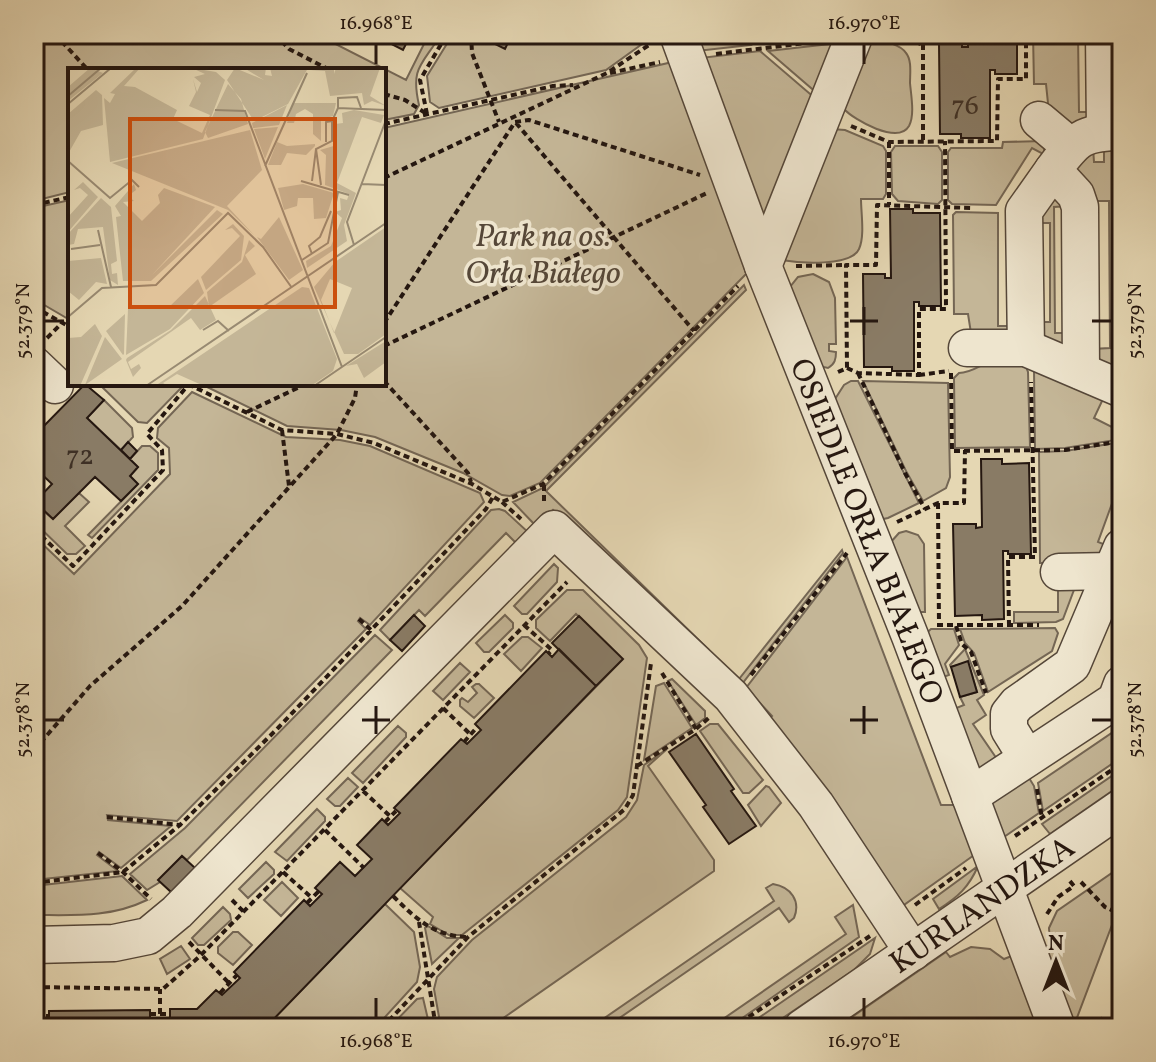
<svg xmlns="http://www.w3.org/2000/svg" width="1156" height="1062" font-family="Vollkorn,serif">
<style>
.green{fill:#c4b697;stroke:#746654;stroke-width:2}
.building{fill:#897b65;stroke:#251710;stroke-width:2}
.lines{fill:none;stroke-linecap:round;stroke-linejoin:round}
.minor-casing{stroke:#554739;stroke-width:39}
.path{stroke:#251710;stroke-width:4;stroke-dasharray:6 4;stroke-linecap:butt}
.minor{stroke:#eee5ce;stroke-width:36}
.ticks{fill:none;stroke:#251710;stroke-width:3}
.labels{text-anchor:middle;stroke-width:7;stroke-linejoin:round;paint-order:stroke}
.number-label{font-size:28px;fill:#3e3025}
.park-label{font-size:32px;font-style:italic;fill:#554738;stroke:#eee5ce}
.street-label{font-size:32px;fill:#251710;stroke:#eee5ce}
.inset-road{fill:none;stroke:#988a72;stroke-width:2}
.view{fill:#cb4f0d;fill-opacity:0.15;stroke:#cb4f0d;stroke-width:4}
.inset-edge{fill:none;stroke:#251710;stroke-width:4}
.neatline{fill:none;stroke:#251710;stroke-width:3}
.ticks-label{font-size:20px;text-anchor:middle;fill:#251710}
</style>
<rect width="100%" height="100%" fill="#e5d7b3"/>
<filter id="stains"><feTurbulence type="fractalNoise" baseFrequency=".0025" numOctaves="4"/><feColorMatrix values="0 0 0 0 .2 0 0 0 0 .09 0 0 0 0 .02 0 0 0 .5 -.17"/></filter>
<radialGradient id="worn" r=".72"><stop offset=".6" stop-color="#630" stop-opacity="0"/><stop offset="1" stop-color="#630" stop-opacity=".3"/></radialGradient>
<path class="green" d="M34,34H316L406,80L429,34H441C423,65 410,66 419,105L414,114L384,120V70H70V192L34,201Z
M453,34H656L606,70L439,108L430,102L427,76Z
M691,34H732L750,45L697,51Z
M743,34H842L760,44Z
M1033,34H1078L1079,112H1095L1072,128L1049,113L1046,84H1034Z
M873,39C883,41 900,44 906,53C912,60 910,74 910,83C911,95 915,115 909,126C898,145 854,120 844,109L867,41Z
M839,43L818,94L768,51Z
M760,51L816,99L765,227L700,58Z
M677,61L751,269L540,483L510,496L502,495L463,473L375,437L341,430L287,426L201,384H384V128Z
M831,129L845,130L883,146L886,151V194L883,199H861C861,213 865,236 859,249C851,267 799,263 781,260Z
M1043,141L1045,155L1032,148L996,205L952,204L948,200V152L951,148H1002L1003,142Z
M895,146H938L942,152V200L938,204L898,201L892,194L891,152Z
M1104,146H1113V161L1122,162V382L1099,371L1092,349L1110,348L1109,201H1091L1070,162L1093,147L1094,162H1104Z
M1048,195L1070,206L1054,207L1055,333H1071V340L1053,350L1034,322H1050V223H1033Z
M70,200V320L34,299V208Z
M956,212L998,213V326H1016L1011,335L971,333L968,314H954L953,215Z
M813,274L829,282L835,298L836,344H829V351L836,352C836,359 835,364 828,368L819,366L790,287L798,277Z
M744,285L746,290L546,491L708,649L704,653L553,510L536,526L513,502L543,488Z
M994,360L1026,367L1028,372L1030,447L955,448L954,378L959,373C972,373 981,364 994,360Z
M1034,370L1103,399L1094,418L1122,432V439L1065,448L1035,449Z
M851,381H858L919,503L888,518L883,519L835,399L844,385Z
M863,381L948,383L950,477L946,488L923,501L906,471Z
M99,384H176L182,387L147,423L138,422Z
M192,392L286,437L340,440L370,446L480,493L484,502L370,625L360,618L358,621L366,629L177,821L107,815L108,820L171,826L121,868L99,852L97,855L118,871L34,880V536L74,574L170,474L169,448L157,438L158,428Z
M104,400L132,428L133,437L121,450L87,418Z
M1122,442V476L1098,542L1113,548L1091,562L1040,563L1039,452L1065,451Z
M142,446H150L158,453V470L92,538L88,535L138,484L130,476L138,467L130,459Z
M79,493L89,502L65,526L85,546L76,554H67L34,522V503L53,519Z
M499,509L505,511L529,533L518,545L506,533L425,616L419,610L390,640L380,630L491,510Z
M906,531L918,535L924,544L925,612H912L890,543L899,533Z
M842,550L843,553L742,684L716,664L718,659L739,679Z
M847,557L941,805H956L977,853L901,907L768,720L772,716L746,688Z
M554,564L558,568L557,582L527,614H522L514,606Z
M1077,582L1063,619L1056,622L1014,623V612H1058V591L1061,585Z
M567,590H583L639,645L647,658L627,797L618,810L462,935H449L430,924L433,917L400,888L622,660L576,614L550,641L536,628V620Z
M505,615L513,623V628L489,652H484L476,643Z
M1055,628L1058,633L1052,651L988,692L974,653L965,643L960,629Z
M931,629H954L959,645L945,664L949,675L938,679L921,638Z
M375,635L392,650L187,860L182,856L160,882L147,890L130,874L185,828Z
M522,637H528L542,648L521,671L504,654Z
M965,649L984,695L977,700L986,715L973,724L999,762L978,775L949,711L964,705L960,697L977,692L968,662L951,667L950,665Z
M460,663L470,672L443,700L433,691Z
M672,679L705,711V718L696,725L668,681Z
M664,683L692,728L644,760L656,686Z
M476,684H479L494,698L474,718L460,706V700L462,698L468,702L477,693L472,687Z
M710,724H718L763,780L749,793H743L700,731Z
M398,726L406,733V737L363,783L352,773Z
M1122,726V757L1043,811L1038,783Z
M667,749L648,766L714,860V871L489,1028H441L434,989L437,977L472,940L626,817L637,800L644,765Z
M1122,769V784L1050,834L1042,824Z
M1026,773L1034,786L1039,813L998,841L990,805L992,799Z
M348,778L358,787L340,806H335L327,799Z
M766,786L769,787L781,803L761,826L748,805Z
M317,809L325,817V821L287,861L275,852Z
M266,862L274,870V874L248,898L239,889Z
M978,866C969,887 958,897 939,909L933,899Z
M1122,866V917L1121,919L1115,917L1075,1023L1082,1028H1070L1040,948L1050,946L1049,928L1057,911Z
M122,876L147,900C110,918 74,915 34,915V886Z
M282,882L298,898L281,916L264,900Z
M773,884C791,887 801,901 794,918L789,922L779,908L605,1028H590L774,901L766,888Z
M385,904L414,932L420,967L417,982L375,1028H265Z
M853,905L859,937L728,1028L725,1025L720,1028H710L846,934L835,917Z
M223,907L230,914L231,920L204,945H198L192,938Z
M428,926L447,938H459L432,964L425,928Z
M233,932H238L252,945L233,965L218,953V947Z
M875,938L870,954L854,970L768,1028H744Z
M181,946L190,959L167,974L160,959Z
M971,947L990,949L1004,959L1014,955L1045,1028H836L946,952L950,957Z
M423,998L430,1028H389L417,999Z"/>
<path class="building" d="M372,34H411L403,50Z
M482,34H512L505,49L481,37Z
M968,34H1017V74H995V70H990V138H961V134H940L939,44H962V47H968Z
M890,209H913V213H940L941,306H919V302H914V371H892V367H864L863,274H885V278H891Z
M85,384L104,400L87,418L138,467L130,476L138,484L121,501L95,477L53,519L35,502L52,484L34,467V432L36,434Z
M128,442L137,451L130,459L121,450Z
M981,459H1002V464L1029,463L1031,554H1008V551H1003L1004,619L982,620V615L955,616L953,524H976V528L982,527Z
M414,615L425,626L402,651L390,640Z
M579,616L623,659L596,686L552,643Z
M559,649L596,686L265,1028H34V1020H49V1011L150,1010V1018H170V1009H197L216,990L222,995L240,978L234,972L304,900L310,906L322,894L315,888L340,862L355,876L372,859L357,845L382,819L388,825L400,813L394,808L461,739L467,744L481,730L475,724L546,651L552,657Z
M968,661L977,692L960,697L951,667Z
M696,734L734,789L731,791L756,826L729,844L703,807L706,805L669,752Z
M182,856L195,868L171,892L158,880Z
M1101,1018L1105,1028H1082L1081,1025Z"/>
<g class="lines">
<defs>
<g id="minor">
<path id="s1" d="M678,34L763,266L910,636L1057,1028"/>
<path d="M1104,34L1105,132"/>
<path d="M1039,120L1070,146"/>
<path d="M763,266L855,34"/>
<path d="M967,348H1026L1122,389"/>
<path d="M1026,348L1024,211L1053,170"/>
<path d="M34,365L55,385"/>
<path d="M1081,371L1080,207L1076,195L1053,170C1076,139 1082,132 1122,132"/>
<path d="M1059,572L1112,571"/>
<path d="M1027,758L1009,729V714L1017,704L1072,665L1122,547"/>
<path d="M970,796L1116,700L1122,684"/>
<path d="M34,945L114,943L148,936L177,912L554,529L731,696L816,805L913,952"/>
<path id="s2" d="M802,1028L1122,807"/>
</g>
</defs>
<use href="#minor" class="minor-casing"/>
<path class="path" d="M55,34L88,70
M275,34L289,49L330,70
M471,34L472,53L499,122
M897,34L923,45
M923,34V142
M716,54L822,41
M610,73L660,62
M384,94L405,100L427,114
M427,114L420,80L447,34
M516,123L694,331
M384,124L553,86L573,85
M851,126L889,142L997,141L998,79H1026V34
M889,142V205
M384,178L607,73L649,45
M34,205L70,197
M796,266L846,265
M34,307L70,327
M384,323L515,122L529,120L700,175
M47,338L60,325
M384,346L707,193
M847,368L858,373L919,375V309H946L945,141
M838,372L847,368L846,265H876L877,205L972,208
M858,373L905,473L925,509
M951,373L952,451L1065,450L1122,441
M919,375L949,371
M384,381L468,473L471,482
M188,384L282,430L337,434L374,443L472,484L502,502L543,484L738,286
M247,412L306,384
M282,430L289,486
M544,485V504
M502,502L521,519
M938,503L939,625
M897,522L938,503H964L965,450
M34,529L73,566L163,470L162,450L147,434L189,384
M359,619L371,630
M524,625L552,650L548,654
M937,625H1039
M956,626L962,644L971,652L986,693
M1009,626L1008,557H1035L1031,382
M662,673L696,729
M751,675L847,553
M443,708L470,734
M464,742L478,726
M34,750L90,686L182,606L337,434L355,398L357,384
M637,766L696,729L711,716
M1037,789L1042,818
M363,791L391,817
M107,817L180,825L278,728L486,509L493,497
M385,822L396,811
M325,830L364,868
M1015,836L1122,763
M98,853L123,872L151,899
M283,872L312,898
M1081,882L1105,907L1122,915
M34,883L123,872L180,825
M393,896C416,919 434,936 468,937
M232,900L244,912
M307,903L319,891
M915,905L966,868
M1047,914L1058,897L1074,886L1069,880
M419,922L436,1028
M189,942L229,983
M34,987L163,989L201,955L567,582
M220,993L237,975
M150,1014H170
M160,1014V989
M36,1016H49
M37,1016V987
M382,1028L468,937L625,809L633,795L651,663
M732,1028L870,936"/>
<use href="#minor" class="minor"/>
</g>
<path class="ticks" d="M376,44V64M864,44V64M864,307V335M44,321H64M850,321H878M1092,321H1112M376,706V734M864,706V734M44,720H64M362,720H390M850,720H878M1092,720H1112M376,998V1018M864,998V1018"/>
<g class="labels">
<g class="number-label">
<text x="965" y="114">76</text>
<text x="80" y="464">72</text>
</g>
<g class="park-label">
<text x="543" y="246">Park na os.<tspan x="543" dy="37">Orła Białego</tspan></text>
</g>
<g class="street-label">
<text dy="11" stroke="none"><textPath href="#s1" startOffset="532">OSIEDLE ORŁA BIAŁEGO</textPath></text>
<text dy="11" stroke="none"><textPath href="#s2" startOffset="218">KURLANDZKA</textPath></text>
</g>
</g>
<g transform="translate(68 68)">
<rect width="318" height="318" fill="#e5d7b3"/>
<path d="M22,0L35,5L0,33V19ZM68,0H72L56,18L67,19L109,42L105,51L134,65L142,47L121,38L128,24L125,11L129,24L133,15L126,9L137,6L124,0L148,4L157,12L135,71L42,94L36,30L42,35L47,26L42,25ZM167,0L196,12L176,0H198L197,7L204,8L202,0H240L220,36L186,53L159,12ZM266,0V6L268,0H312L302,28L318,38L304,33L296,37L294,25L262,28L257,3L242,2ZM160,16L173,31L180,56L140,70L137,64ZM28,22L34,27L35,57L13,63L0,86V46ZM225,35H268L265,48L253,52V73L245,66V46L237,41L228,46L226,55H219ZM219,37L211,57L185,60L184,55ZM286,42L316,47L313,55L294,49L269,115L288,125L276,157L279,173L239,200L238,193L263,178L274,150L267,144L273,142L272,130L279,132L281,126L257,117L258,87L252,82L269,77L267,56L275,55L274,45ZM210,59L197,91L186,61ZM182,62L194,102L159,138L186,167L160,142L44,95ZM209,74L219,78L247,76V78L238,87L219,85L213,97H200ZM15,114L30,129L0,164V149L20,127L12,120L6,122ZM66,116L68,122L60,128L66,133L55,134L74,153L92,135L90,127L96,120L147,139L84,207L149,142L155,146L83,213H55L48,149L53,148L47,138ZM235,116L266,125L258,150L246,151L245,130H230L229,138L216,142L210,120ZM33,130L43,139L49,193L43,196L44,206L49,205L50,217L42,212L35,159L10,161L6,176L0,177V166ZM211,149L235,202L221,212L189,169L193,171ZM165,156L176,168L173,192L138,222L133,209L172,168L164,160L157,162ZM318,159V266L290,286H276L246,219L267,194ZM262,211L284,220L266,265L253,232ZM181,172L187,178L177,187L188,206L141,239L139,224L174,194ZM33,190L39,216L28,214L11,232L0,223V193ZM130,211L136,225L102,261L58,287L60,241L100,240ZM234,219L241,220L269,291L265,303L243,318H136L109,306L95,315L100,318H87ZM137,228L148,252L132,262L123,250L60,294L63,301L71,296L73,300L65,309L58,292L59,290L103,262ZM57,246L56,286L55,287L38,263ZM27,256L34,268L12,318H2L0,270L13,269ZM37,269L54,291L17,317ZM318,273V294L296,310L289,296L278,298Z" fill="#c4b697" fill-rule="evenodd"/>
<path class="inset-road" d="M0,28L33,0M0,36L43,0M270,40V30L289,29L293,40M147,42L177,43L274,299M264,53L270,40L318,42M0,93L42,130L64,112L71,119M197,98L239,5M233,113L281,127M244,113L248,81M294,116L318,117M253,117L248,81L264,73V53L258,54V74M30,162L43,219M286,177L279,154L318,52M3,181L32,177M244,186L241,178L252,169L263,143M234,192L260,175L270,124M0,249L34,220L88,217L160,145L195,179L224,220M135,262L150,253L161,263M78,318L318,155M246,318L318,269"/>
<path class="view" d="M62,51H267V239H62Z"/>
<rect width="318" height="318" class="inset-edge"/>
</g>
<rect width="1156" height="1062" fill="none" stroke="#e5d7b3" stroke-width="88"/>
<g transform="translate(1056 962)" stroke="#eee5ce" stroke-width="6" paint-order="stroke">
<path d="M0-6L14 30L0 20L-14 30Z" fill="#251710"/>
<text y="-12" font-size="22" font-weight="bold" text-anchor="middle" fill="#251710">N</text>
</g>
<rect x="44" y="44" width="1068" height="974" class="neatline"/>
<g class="ticks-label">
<text x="376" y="29">16.968°E</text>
<text x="864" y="29">16.970°E</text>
<text transform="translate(22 321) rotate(-90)" y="7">52.379°N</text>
<text transform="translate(1134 321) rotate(-90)" y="7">52.379°N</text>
<text transform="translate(22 720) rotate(-90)" y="7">52.378°N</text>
<text transform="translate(1134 720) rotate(-90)" y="7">52.378°N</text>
<text x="376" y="1047">16.968°E</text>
<text x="864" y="1047">16.970°E</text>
</g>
<rect width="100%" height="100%" filter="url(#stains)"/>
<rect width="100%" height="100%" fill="url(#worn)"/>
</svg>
